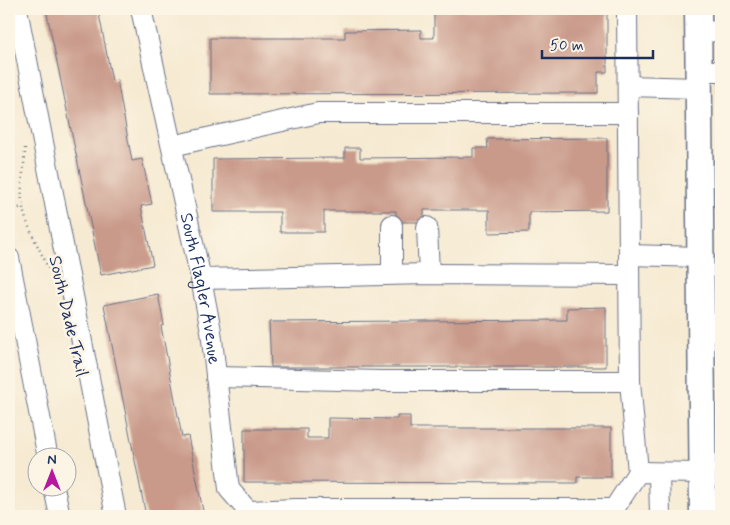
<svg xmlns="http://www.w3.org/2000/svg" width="730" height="525" font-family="Mynerve,sans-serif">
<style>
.built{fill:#ecd8ba}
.building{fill:#c99a8a}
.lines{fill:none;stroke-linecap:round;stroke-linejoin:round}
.minor-casing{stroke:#687087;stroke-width:22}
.major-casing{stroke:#687087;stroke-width:29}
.path{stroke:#687087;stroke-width:2.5;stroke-dasharray:1 4;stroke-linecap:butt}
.minor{stroke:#fff;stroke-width:20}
.major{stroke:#fff;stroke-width:26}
.labels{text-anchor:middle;stroke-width:5;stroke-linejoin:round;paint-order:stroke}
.street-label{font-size:18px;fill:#1b2f5e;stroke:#fcf5e5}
</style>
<rect width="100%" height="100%" fill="#fcf5e5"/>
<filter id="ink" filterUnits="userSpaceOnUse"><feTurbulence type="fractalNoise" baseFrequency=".02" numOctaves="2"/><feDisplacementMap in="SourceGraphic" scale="10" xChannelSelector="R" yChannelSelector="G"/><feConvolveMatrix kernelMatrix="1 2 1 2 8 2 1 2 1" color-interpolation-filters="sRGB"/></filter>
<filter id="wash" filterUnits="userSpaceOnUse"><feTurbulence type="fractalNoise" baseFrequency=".0096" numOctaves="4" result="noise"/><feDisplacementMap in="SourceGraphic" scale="20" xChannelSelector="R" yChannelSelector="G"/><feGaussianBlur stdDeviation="1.12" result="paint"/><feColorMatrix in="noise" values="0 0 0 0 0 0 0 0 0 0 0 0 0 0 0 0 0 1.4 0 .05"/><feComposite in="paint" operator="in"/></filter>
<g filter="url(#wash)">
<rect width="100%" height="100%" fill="#f6ead2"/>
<path class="built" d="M713,9H721V92H713Z"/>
<g id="blocks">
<path class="building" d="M46,9H98L112,81L117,80L132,161L142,159L152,204L141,206L153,265L101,275Z
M434,9H607V72H598V93L210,94V38H345V31L421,30V38H434Z
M607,138V211L529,212V232L489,233V210H424V222H396V211H324V232H280V212H213V159L345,158V148H360V158L473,157V148H488L487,139Z
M158,294L164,325L161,326L182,437L188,436L204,516H146L104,305Z
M606,307V367H271L269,322L567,320V308Z
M397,416H410V428H611V477H577V483L244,482V429H307V438H328V418L397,419Z"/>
</g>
</g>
<g filter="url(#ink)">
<use href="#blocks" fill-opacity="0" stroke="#687087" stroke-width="1"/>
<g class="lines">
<defs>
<g id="minor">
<path d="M17,9L116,516"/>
<path id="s1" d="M141,9L201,279L211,331L229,489L248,511L296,509L297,516"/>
<path d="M627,9L630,381L638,472"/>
<path d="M698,32L721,31"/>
<path d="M698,71H721"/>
<path d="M628,86L698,88"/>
<path d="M172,146L318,113H628"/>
<path d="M392,225V274"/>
<path d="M427,227L429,274"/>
<path d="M629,255L700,257"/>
<path d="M9,258L48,458"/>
<path d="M201,279L429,274L629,275"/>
<path d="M216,377L381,381H630"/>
<path d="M659,473L660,516"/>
<path d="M54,488L60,516"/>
<path d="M703,507H721"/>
<path d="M296,509H614L638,472L702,473"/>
</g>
<path id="major" d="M698,9L703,516"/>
</defs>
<use href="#minor" class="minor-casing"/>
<use href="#major" class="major-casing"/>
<path class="path" d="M25,148C25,168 19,187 23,208C26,226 41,251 49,270
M9,210L23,207"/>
<use href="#minor" class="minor"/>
<use href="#major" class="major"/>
</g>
</g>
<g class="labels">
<g class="street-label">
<text dy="6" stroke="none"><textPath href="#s1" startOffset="286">South Flagler Avenue</textPath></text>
<text transform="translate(69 316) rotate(77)" y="6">South Dade Trail</text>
</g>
</g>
<rect width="730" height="525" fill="none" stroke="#fcf5e5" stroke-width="30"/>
<g transform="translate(52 472)"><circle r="24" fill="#fcf5e5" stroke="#a2a6af"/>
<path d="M0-4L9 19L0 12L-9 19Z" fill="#b5179e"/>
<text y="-8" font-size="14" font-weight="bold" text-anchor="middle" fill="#1b2f5e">N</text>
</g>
<path d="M542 50v8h111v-8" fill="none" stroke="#1b2f5e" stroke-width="2.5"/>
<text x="550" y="50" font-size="15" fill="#1b2f5e" stroke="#fcf5e5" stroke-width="4" paint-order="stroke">50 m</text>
</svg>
